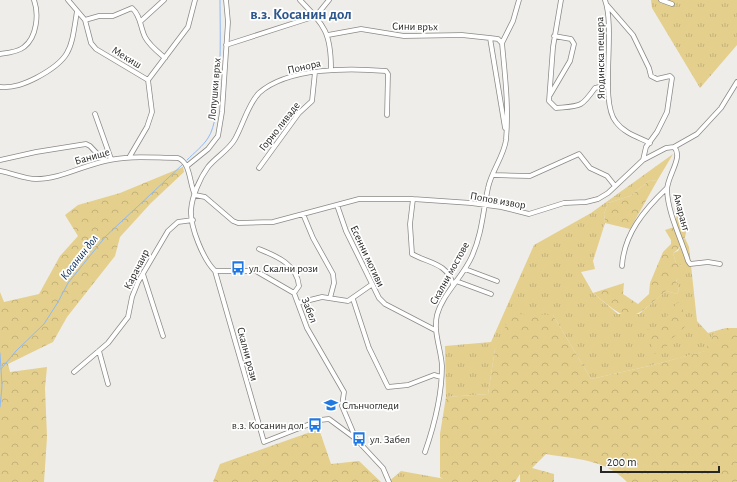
<svg xmlns="http://www.w3.org/2000/svg" width="737" height="482" font-family="'Alegreya Sans',sans-serif">
<style>
.grass{fill:url(#grass-tufts)}
.forest{fill:url(#forest-crowns)}
.lines{fill:none;stroke-linecap:round;stroke-linejoin:round}
.stream{stroke:#8ebaf5;stroke-width:1}
.minor-casing{stroke:#8b8a86;stroke-width:5.5}
.minor{stroke:#fff;stroke-width:4}
.labels{text-anchor:middle;stroke-width:3.5;stroke-linejoin:round;paint-order:stroke}
.street-label{font-size:11px;fill:#272725;stroke:#fff}
.poi-label{font-size:11px;fill:#272725;stroke:#fff;text-anchor:start}
.water-label{font-size:12px;font-style:italic;fill:#00285b;stroke:#fff}
.district-label{font-size:15px;font-weight:bold;fill:#2d568c;stroke:#fff}
</style>
<defs>
<pattern id="grass-tufts" width="24" height="20" patternUnits="userSpaceOnUse"><rect width="24" height="20" fill="#e4cf8d"/><path d="M3 7l-1-3M5 7V3M7 7l1-3M15 17l-1-3M17 17v-4M19 17l1-3" fill="none" stroke="#c4b27a"/></pattern>
<pattern id="forest-crowns" width="20" height="18" patternUnits="userSpaceOnUse"><rect width="20" height="18" fill="#e4cf8d"/><path d="M2 6a3 3 0 1 1 6 0M12 15a3 3 0 1 1 6 0" fill="none" stroke="#c4b27a"/></pattern>
</defs>
<rect width="100%" height="100%" fill="#eeede9"/>
<path class="grass" d="M651,0H737V45L700,88L652,8Z
M673,154L657,181L650,180L630,196L608,203L604,214L605,223L593,261L595,269L581,272L593,293L618,314H639L666,291L677,294L679,290L676,282L682,266L676,263L673,253L678,251L685,238L689,247L697,321L708,333L715,331L706,351L649,366L591,379L553,315L495,349L488,394L446,397L445,346L491,342L534,245L591,213Z
M401,471L462,482H388Z"/>
<path class="forest" d="M183,167L184,172L151,203L120,237L115,256L67,317L53,342L8,364L10,372L47,367L45,388L47,437L44,482H0V292L4,302L39,294L60,256L78,236L65,215L78,205L120,193Z
M650,180L657,181L630,229L605,223L604,214L608,203L630,196Z
M679,214C681,218 686,224 686,228C687,237 681,249 673,253L676,263L682,266L683,270L676,281L679,290L677,294L666,291C629,323 631,324 593,293L624,283L623,294L638,304L649,294L650,283L663,252L671,244V240L665,230L674,227L677,215Z
M679,301L689,323L674,337L668,341L666,353L654,354L650,338L641,331C664,328 664,317 679,301Z
M511,314L553,315L591,379L649,366L705,351L715,331L726,328H737V482H627C606,459 574,459 546,454L532,468L554,474V482H520V474L515,482H448L440,477V434L446,397L488,394L495,349Z
M319,429L331,464L359,461L381,482H213L220,464Z"/>
<g class="lines">
<path class="stream" d="M187,160C194,153 203,146 208,138C223,117 220,28 220,0
M0,353L2,386L0,407
M1,369L16,351L44,324L58,302L68,283L106,236L182,165"/>
<defs>
<path id="minor" d="M68,0L85,20L91,43L96,49L148,80
M300,0C325,26 331,33 331,69
M561,0L553,47L549,101L556,108C580,106 581,108 595,88L608,85
M605,0C616,31 599,102 616,122C624,133 638,137 650,143
M661,0L672,4
M85,20L99,16H113L132,8C141,16 140,27 145,37C149,45 158,52 165,58
M141,21L164,0
M328,35L361,29L404,36L462,35L490,38L505,128
M490,38L498,39L502,43
M502,43L513,21L519,0
M226,45L316,16L329,0
M0,54C8,53 18,52 24,47C37,37 39,14 34,0
M148,80L188,27L195,0
M0,87C14,88 24,84 36,78C72,59 71,49 77,11
M550,95L570,61L574,44L571,39L554,36
M95,114L111,159
M674,147C684,157 667,176 667,190C668,214 681,238 688,261L690,264L708,262L720,264
M674,147L697,134L721,108L737,82
M130,156L147,127L152,112L148,80
M0,160L36,152L86,144L90,146L104,161
M643,160L666,148L674,147
M187,166L208,149L218,136L222,112L228,22L226,0
M259,168L299,113L312,101L315,72
M0,171C12,173 24,179 36,179C60,179 82,166 105,161C129,155 153,158 178,158C191,163 189,183 195,195
M494,175L530,176L579,154L590,168L607,176L615,186
M195,195L205,197L233,221L238,223L273,222L359,199H413L471,203L501,207L529,214L564,203L586,202L598,199L608,193L643,160L646,147L657,132L667,112L672,78L670,76L657,79L651,76L649,68L633,35L607,5
M413,199L410,224L412,254C428,263 448,263 453,285
M337,205L346,231L379,298L385,304L435,330
M303,214L313,238L333,274L334,283L330,298
M259,249C276,256 297,264 299,286L294,293
M622,266C624,234 644,210 667,188
M465,269L497,281
M215,271H256L294,293L307,328L344,392L342,406L356,439L383,468L389,482
M143,274L163,336
M456,281L491,294
M353,299L369,348L388,387L408,385L434,375L441,377
M298,303L322,297L348,301L371,285
M99,351L108,384
M74,372L108,343L128,317L132,297L138,282L168,231L178,222L193,220
M356,439L329,419L320,420L264,442L215,271C203,259 190,227 191,210C192,196 200,178 208,167C216,157 229,150 235,139C243,125 248,104 259,93C288,67 350,68 386,71L388,74L387,115
M425,452C434,426 442,394 442,366C441,349 433,332 437,315C443,293 463,277 472,256C482,234 483,211 488,188C491,172 504,156 506,140C509,107 505,76 502,43"/>
</defs>
<use href="#minor" class="minor-casing"/>
<use href="#minor" class="minor"/>
</g>
<defs>
<symbol id="bus-bare" viewBox="-9 -9 18 18"><path d="M-5-6H5V4H4V6H2V4H-2V6H-4V4H-5ZM-3.5-4V0h7V-4ZM-3.5 1.2v1.5H-2V1.2ZM2 1.2v1.5H3.5V1.2Z" fill="#2079e3" stroke="#fff" stroke-width="2.5" paint-order="stroke"/></symbol>
<symbol id="school-bare" viewBox="-9 -9 18 18"><path d="M0-5L7-2L0 1L-7-2ZM-4 1L0 2.5L4 1V4Q0 6-4 4Z" fill="#2079e3" stroke="#fff" stroke-width="2.5" paint-order="stroke"/></symbol>
</defs>
<g fill-rule="evenodd">
<use href="#bus-bare" x="228" y="258" width="20" height="20"/>
<use href="#school-bare" x="321" y="395" width="20" height="20"/>
<use href="#bus-bare" x="305" y="415" width="20" height="20"/>
<use href="#bus-bare" x="349" y="429" width="20" height="20"/>
</g>
<g class="labels">
<g class="street-label">
<text transform="translate(415 26) rotate(1)" y="4">Сини връх</text>
<text transform="translate(127 57) rotate(31)" y="4">Мекиш</text>
<text transform="translate(600 58) rotate(-91)" y="4">Ягодинска пещера</text>
<text transform="translate(304 66) rotate(-13)" y="4">Понора</text>
<text transform="translate(214 89) rotate(-85)" y="4">Лопушки връх</text>
<text transform="translate(279 126) rotate(-52)" y="4">Горно ливаде</text>
<text transform="translate(92 156) rotate(-16)" y="4">Банище</text>
<text transform="translate(498 200) rotate(10)" y="4">Попов извор</text>
<text transform="translate(682 212) rotate(75)" y="4">Амарант</text>
<text transform="translate(368 256) rotate(65)" y="4">Есенни мотиви</text>
<text transform="translate(136 269) rotate(-63)" y="4">Карачаир</text>
<text transform="translate(449 273) rotate(-61)" y="4">Скални мостове</text>
<text transform="translate(310 310) rotate(68)" y="4">Забел</text>
<text transform="translate(248 354) rotate(75)" y="4">Скални рози</text>
</g>
<g class="poi-label">
<text x="249" y="272">ул. Скални рози</text>
<text x="342" y="409">Слънчогледи</text>
<text x="304" y="429" text-anchor="end">в.з. Косанин дол</text>
<text x="370" y="443">ул. Забел</text>
</g>
<g class="water-label">
<text transform="translate(79 257) rotate(-52)" y="4">Косанин дол</text>
</g>
<g class="district-label">
<text x="301" y="19">в.з. Косанин дол</text>
</g>
</g>
<path d="M601 466v6h118v-6" fill="none" stroke="#272725" stroke-width="2"/>
<text x="607" y="466" font-size="12" fill="#272725" stroke="#ffffff" stroke-width="3" paint-order="stroke">200 m</text>
</svg>
